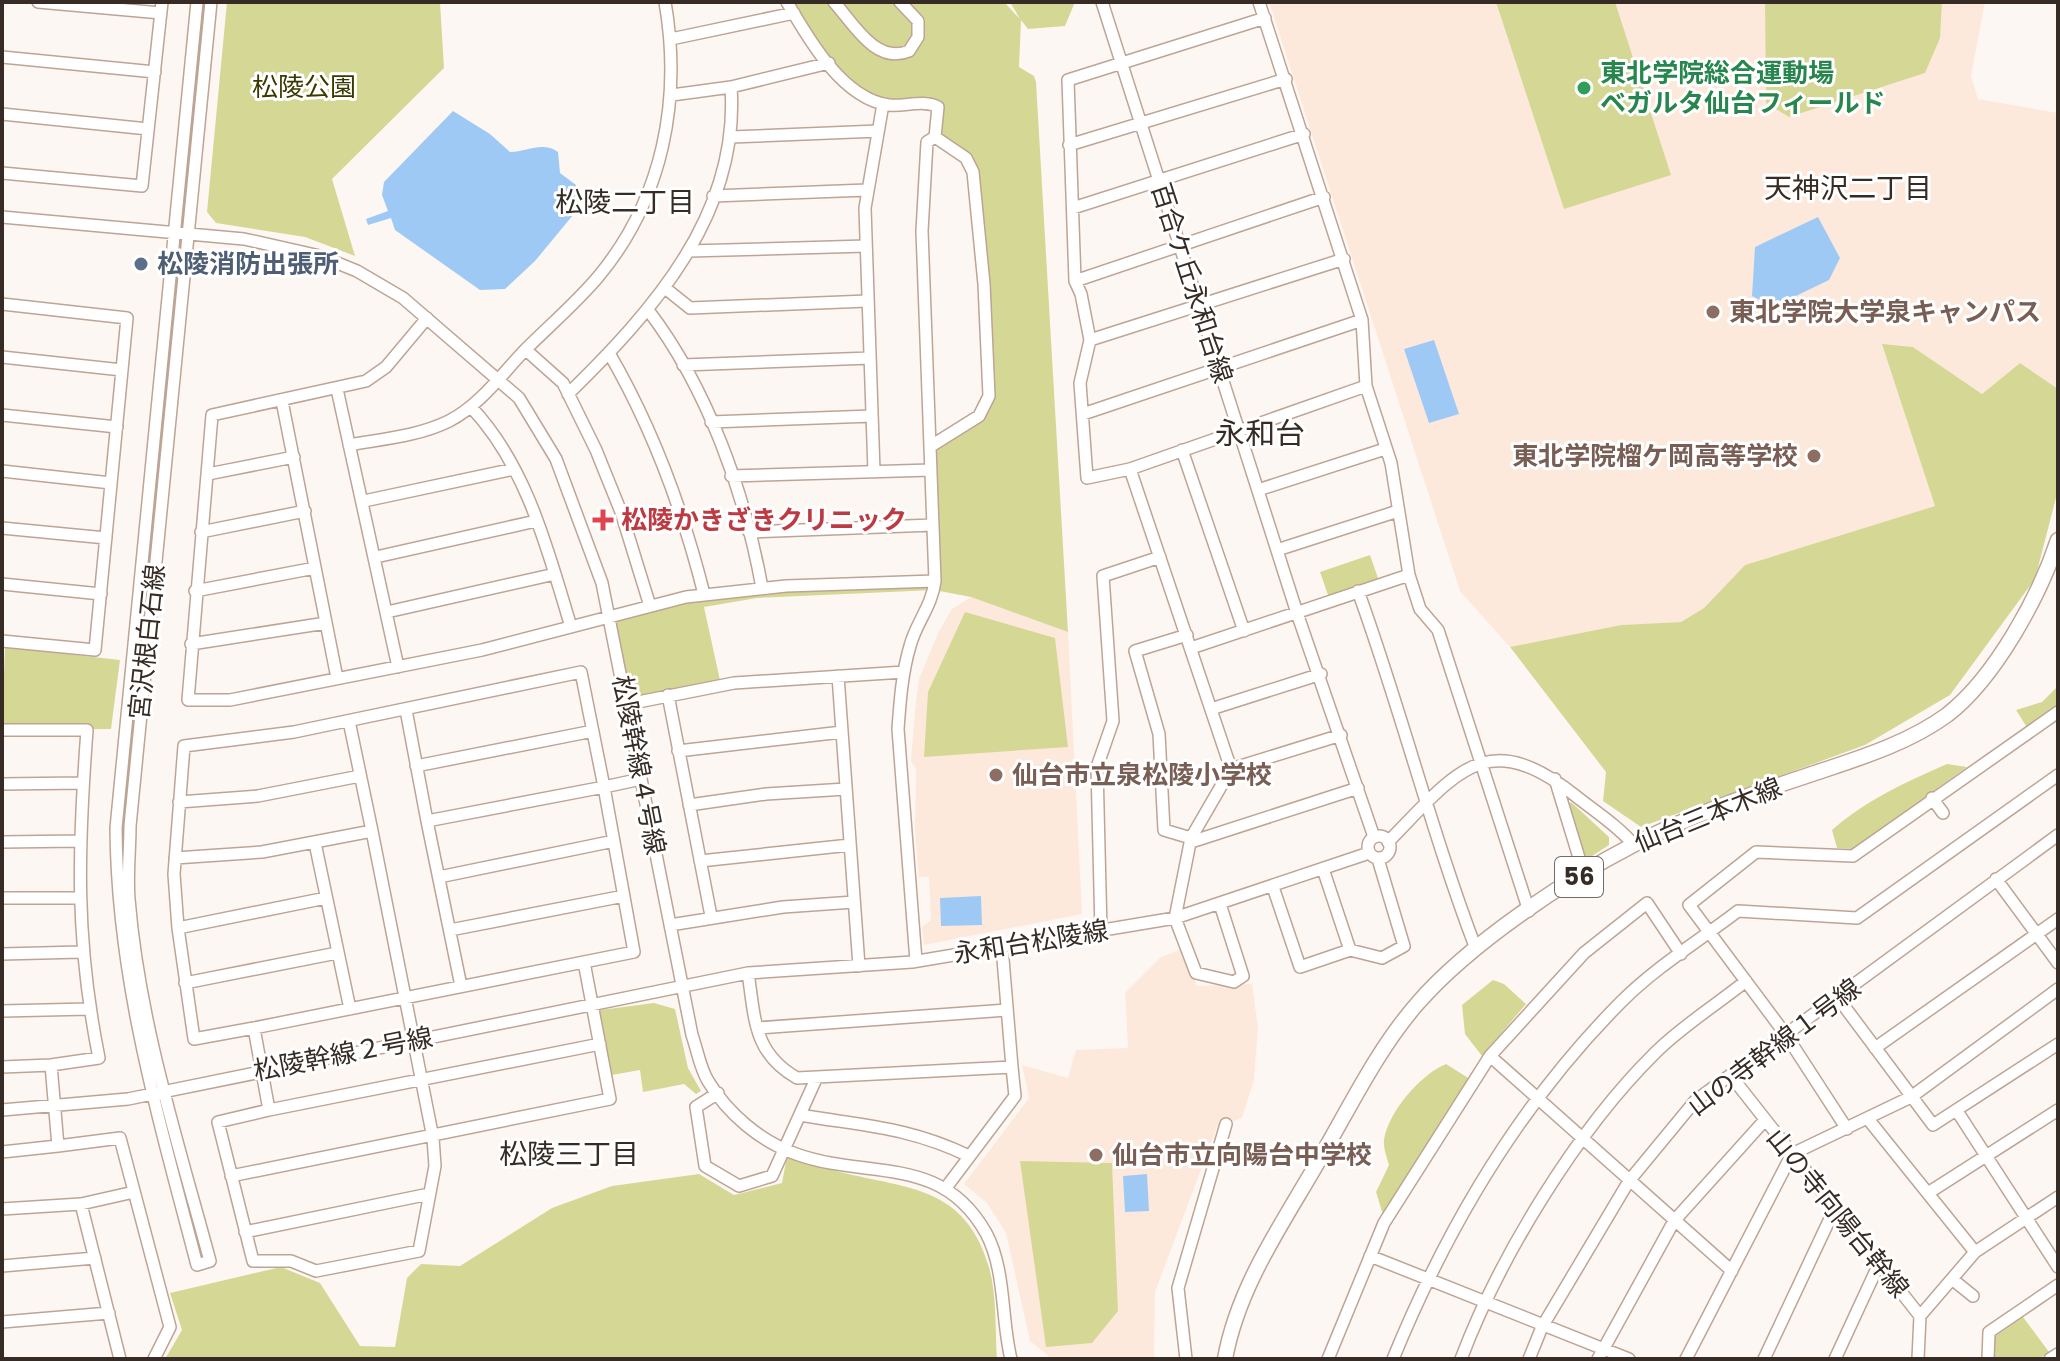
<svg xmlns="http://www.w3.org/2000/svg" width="2060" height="1361" font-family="Poppins,'Noto Sans JP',sans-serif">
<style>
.built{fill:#fde9db}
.green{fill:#d5d895}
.water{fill:#9fc9f5}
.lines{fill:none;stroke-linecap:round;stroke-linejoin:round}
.minor-casing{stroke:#bea494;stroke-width:14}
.major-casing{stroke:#bea494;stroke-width:17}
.minor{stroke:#fff;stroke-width:11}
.major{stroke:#fff;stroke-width:14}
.leisure-dot{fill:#2e9e5b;stroke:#fff;stroke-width:3}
.service-dot{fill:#5c6f8a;stroke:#fff;stroke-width:3}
.education-dot{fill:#8d6e63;stroke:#fff;stroke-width:3}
.health-dot{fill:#e0444e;stroke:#fff;stroke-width:3}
.labels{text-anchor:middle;stroke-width:6;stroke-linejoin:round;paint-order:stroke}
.shield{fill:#fff;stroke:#726b66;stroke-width:2}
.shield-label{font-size:24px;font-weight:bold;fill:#362c25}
.leisure-label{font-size:26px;font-weight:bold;fill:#27864d;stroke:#fff;text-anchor:start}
.park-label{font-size:26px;fill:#393900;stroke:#fff}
.service-label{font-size:26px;font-weight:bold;fill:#4e5e75;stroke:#fff;text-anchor:start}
.street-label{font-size:26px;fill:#362c25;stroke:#fff}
.education-label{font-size:26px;font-weight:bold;fill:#785e54;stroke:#fff;text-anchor:start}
.health-label{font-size:26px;font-weight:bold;fill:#be3a42;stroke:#fff;text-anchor:start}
.neighbourhood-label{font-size:28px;fill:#362c25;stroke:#fff}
.quarter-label{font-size:30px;fill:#362c25;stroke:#fff}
</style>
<rect width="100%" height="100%" fill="#fdf7f4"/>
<path class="built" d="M1269,2H1985L1971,76L1978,99L2058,113V389L2020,363L1982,394L1913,347L1883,345L1936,506L1745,565L1704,608L1681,622L1621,625L1510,647L1460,591Z
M971,597L1068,632L1082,914L924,945L922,927L931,920L929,877H919L915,829L916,769L911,761L915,710L919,679L939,631L952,609Z
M1182,949L1197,986L1252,984L1258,1028L1254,1080L1242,1118L1217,1127L1155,1292L1154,1359H1052L1030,1341L1006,1233L987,1203L964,1184L1029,1098L1022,1065L1068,1078L1076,1050L1128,1048L1125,993L1161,957Z"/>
<path class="green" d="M227,2H440L444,68L332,179L355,256L305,237L216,223L207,212Z
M794,2H1004L1020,19L1010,2H1075L1065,26L1028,29L1021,20L1019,67L1034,76L1036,82L1068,632L971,597L934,590L757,598L704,607L721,685L628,704L610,618L686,597L934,581L931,446L979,416L989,396L975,163L935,137L937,107L874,103L829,63Z
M1496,2H1615L1671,175L1564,209Z
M1765,2H1942L1940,38L1925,73L1789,117L1766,103Z
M1882,344L1913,347L1982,394L2020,363L2058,389V490L2035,579L1950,695L1865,745L1641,827L1603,801L1606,772L1510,647L1621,625L1681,622L1704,608L1745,565L1935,506Z
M1370,555L1379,581L1329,598L1320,572Z
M965,612L1055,638L1068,747L924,757L928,692Z
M5,647L120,660L111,729L2,730Z
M2058,686V708L2028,729L2016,710L2042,702Z
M1947,764L1967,767L1853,849L1837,848L1832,830C1868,799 1904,783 1947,764Z
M1571,802L1609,837V845L1586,860L1567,806Z
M1493,980L1504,984L1526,1004L1482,1056L1465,1034L1462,1005Z
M654,1003L675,1009L688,1068L701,1091L696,1094L684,1084L643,1092L640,1070L606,1076L593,1011Z
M1446,1064L1470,1079L1384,1218L1376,1192L1389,1165C1387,1157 1383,1148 1384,1140C1388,1112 1421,1074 1446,1064Z
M787,1156C805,1161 822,1168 840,1172C909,1189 965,1186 989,1267C997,1296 995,1330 997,1359H165L182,1330L170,1293L281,1267L320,1283L360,1346L395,1347L407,1278L421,1264L460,1266L552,1208L612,1186L699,1174L734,1195L782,1183Z
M1020,1161L1112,1163L1118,1311L1092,1343L1046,1347Z
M2023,1317L2049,1352L2039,1359H1993L1994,1337Z"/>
<path class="water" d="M453,111L490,134L510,152C527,152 542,141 558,152L560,173L576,185L578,209L535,261L505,289L480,290L395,230L391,218L368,225L366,219L388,211L382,195L384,182Z
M1818,217L1840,258L1829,280L1773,307L1752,296L1755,247Z
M1434,340L1459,414L1429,423L1404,349Z
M981,896L982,925L941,926L940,898Z
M1147,1174L1149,1211L1125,1212L1123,1176Z"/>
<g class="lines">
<defs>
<path id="minor" d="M38,2L161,13
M197,2L116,828C117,979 159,1120 197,1265L210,1261C178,1142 139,1022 129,899C127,875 130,850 130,826L211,2
M787,2C809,40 843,99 889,105C904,107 924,99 938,107L935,137L927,142L922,231L935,581C932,606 916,623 910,646C902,673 900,701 898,729L916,961
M834,2C854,24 876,65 909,51L918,37V21L900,2
M1102,2L1297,613L1374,837
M1259,2L1362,320L1366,386L1391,463L1409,575L1420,609L1438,630L1529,911
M1265,18L1068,80L1075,281L1081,294L1090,340L1080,383L1087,478L1130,469L1366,386
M671,39L794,13
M2,57L155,72
M672,95L731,87L829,63
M2,114L148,129
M731,137L878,131
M1069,145L1286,79
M2,173L142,186L162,2
M713,196L867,190
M1073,208L1304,134
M2,217L244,239L320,256L357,271L403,298L519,398L556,459L602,583L692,1035C697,1049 700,1068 708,1081C728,1114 760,1141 796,1154C868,1180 941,1153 986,1233C1006,1270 1001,1319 1011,1359
M689,251L866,246
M1075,281L1324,197
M665,288L690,308L867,301
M2,304L127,318L95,650L2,641
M648,310C707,387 745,493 762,588
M427,318L386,367L366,381L212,415L188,700H230L482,650L686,597L786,586L935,581
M1090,340L1344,259
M526,350L563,383L596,450L621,512L650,606
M609,353C652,427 683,511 704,594
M2,357L122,370
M683,365L870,358
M337,389L398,667
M568,394C653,311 740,214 731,87
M282,401L337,678
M471,407C527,466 548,551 571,627
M1083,414L1362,320
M2,415L117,427
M711,422L872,416
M349,445C382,439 419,436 449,421C480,405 501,375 525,350C549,326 576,303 598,277C663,199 682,100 665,2
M931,446L979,416L989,396L984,284L973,172L966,158L935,137
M1182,450L1244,631
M1130,469L1231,769L1191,838L1175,918L1196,973L1234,982L1243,976L1220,904
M2,471L111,483
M874,471L865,208L883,104
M208,474L294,457
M731,476L931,470
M1258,490L1385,449
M364,501L514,469
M2,528L106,538
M201,532L305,511
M749,532L933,525
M1277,550L1398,511
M376,557L536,521
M2,584L101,594
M195,591L315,568
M1358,591C1401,709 1431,831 1476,949
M387,612L555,574
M1187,635L1135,651L1159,734L1164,830L1191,838
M191,644L326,623
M1191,648L1409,575
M838,676L859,966
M668,695L711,916
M628,704L734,683L904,672
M1211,709L1321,674
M2,730H87C78,850 75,939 99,1058L51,1065L2,1067
M678,751L842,732
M416,766L593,731
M1231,769L1341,735
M1555,779L1584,874
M2,784L83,783
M1932,798L1943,813
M179,802L258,796L360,776
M689,805L766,794L846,789
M427,821L461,986
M372,831L433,1138L435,1166L419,1251L316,1271L291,1261H253L218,1122L269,1110L254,1028L194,1039L178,928L174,874L184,746L294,732L581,672L604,787L641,779
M1368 847a11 11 0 1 1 22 0a11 11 0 1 1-22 0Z
M2,842L78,841
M1191,842L1358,788
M1388,842C1456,773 1486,724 1577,797C1596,812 1618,826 1634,845
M315,843L350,1009
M175,858L262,852L372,831L349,721
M700,861L850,845
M439,877L614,841
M1996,879L2058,963
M1273,887L1300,967L1350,950L1323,869
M2,898H79
M670,925L783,907L854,902
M178,928L326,898
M450,930L624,896
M1101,931L1097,767L1113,721L1103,576L1160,557
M1350,950L1382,958L1404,946L1378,859
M2,954L81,952
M748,973C755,1018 753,1053 797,1078L1012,1067L1002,947
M185,983L337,953
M1838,998L1933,1125L2058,1044
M2,1011L89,1009
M254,1028L634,952L604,787L427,821L406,710
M757,1028L1007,1010
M1875,1048L2058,919
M1490,1056L1732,1271
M51,1065L58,1146L120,1138L170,1327L154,1359
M1731,1076L1920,1316L1918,1359
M718,1093L696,1107L705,1166L739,1186L772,1176L816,1079
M2,1110L128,1099L748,973L912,962L1175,918L1369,853
M269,1110L600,1044
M1957,1111L2058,1267
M800,1115C864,1126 909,1127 969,1156
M1868,1119L1975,1252
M1847,1129L1786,1035L1689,905L1756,852L1853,856L2058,712
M2,1152L58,1146
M231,1176L610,1099L584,962
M945,1189L1015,1096L1012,1067
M1928,1193L2058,1110
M81,1204L120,1359
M2,1209L81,1204L134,1192
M245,1232L429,1194
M1370,1256L1629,1359
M2,1266L95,1258
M1952,1279L1973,1296
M1920,1316L1975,1252L2058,1197
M2,1322L109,1313
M1186,1359L1178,1288L1226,1124
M1328,1359L1384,1223L1490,1056L1584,953L1647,903L1681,954
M1393,1359C1447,1227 1521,1102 1622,1001C1656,967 1700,940 1738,911L1857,918L2058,775
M1461,1359C1500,1256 1577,1130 1655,1053C1682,1026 1716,1005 1746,981
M1529,1359L1542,1327L1629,1181L1695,1101L2058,835
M1598,1359L1674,1221L1764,1121
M1686,1359L1792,1154L1911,1097L2058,989
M1764,1359L1834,1210
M1835,1359L1878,1266
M1988,1359L1989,1332L2058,1285
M2050,1359L2058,1354"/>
<path id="major" d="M1225,1359C1238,1286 1283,1223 1319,1160C1350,1107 1377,1050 1417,1004C1469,944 1565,880 1635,844C1689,816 1748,795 1806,776C1853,760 1906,745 1947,715C1995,678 2039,597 2058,540"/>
</defs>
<use href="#minor" class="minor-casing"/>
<use href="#major" class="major-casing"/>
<use href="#minor" class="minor"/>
<use href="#major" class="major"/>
</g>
<circle class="leisure-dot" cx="1584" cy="88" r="8"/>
<circle class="service-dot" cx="141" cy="264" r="8"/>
<g class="education-dot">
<circle cx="1713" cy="312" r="8"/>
<circle cx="1814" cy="456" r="8"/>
<circle cx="996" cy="775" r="8"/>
<circle cx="1096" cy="1155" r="8"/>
</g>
<path class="health-dot" d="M599 508h8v8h8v8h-8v8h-8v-8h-8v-8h8z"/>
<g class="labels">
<rect class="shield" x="1555" y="857" width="48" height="40" rx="6"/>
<g class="shield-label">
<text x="1579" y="885">56</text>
</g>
<g class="leisure-label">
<text x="1600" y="82">東北学院総合運動場<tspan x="1600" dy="30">ベガルタ仙台フィールド</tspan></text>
</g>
<g class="park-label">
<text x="304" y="96">松陵公園</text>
</g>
<g class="service-label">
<text x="157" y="273">松陵消防出張所</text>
</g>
<g class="street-label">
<text transform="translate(1192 283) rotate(72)" y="9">百合ケ丘永和台線</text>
<text transform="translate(147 642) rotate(-84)" y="9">宮沢根白石線</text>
<text transform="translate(639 765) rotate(79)" y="9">松陵幹線４号線</text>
<text transform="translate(1708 815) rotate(-22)" y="9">仙台三本木線</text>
<text transform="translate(1031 942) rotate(-9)" y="9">永和台松陵線</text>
<text transform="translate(1774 1047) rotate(-37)" y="9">山の寺幹線１号線</text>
<text transform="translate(343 1054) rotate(-11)" y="9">松陵幹線２号線</text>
<text transform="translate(1838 1213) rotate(51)" y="9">山の寺向陽台幹線</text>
</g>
<g class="education-label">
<text x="1729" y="321">東北学院大学泉キャンパス</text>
<text x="1798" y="465" text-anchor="end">東北学院榴ケ岡高等学校</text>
<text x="1012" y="784">仙台市立泉松陵小学校</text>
<text x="1112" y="1164">仙台市立向陽台中学校</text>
</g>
<g class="health-label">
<text x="621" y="529">松陵かきざきクリニック</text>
</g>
<g class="neighbourhood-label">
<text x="1848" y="198">天神沢二丁目</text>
<text x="625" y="212">松陵二丁目</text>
<text x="569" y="1164">松陵三丁目</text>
</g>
<g class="quarter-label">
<text x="1260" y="444">永和台</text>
</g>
</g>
<rect width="2060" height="1361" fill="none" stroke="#362c25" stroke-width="8"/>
</svg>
